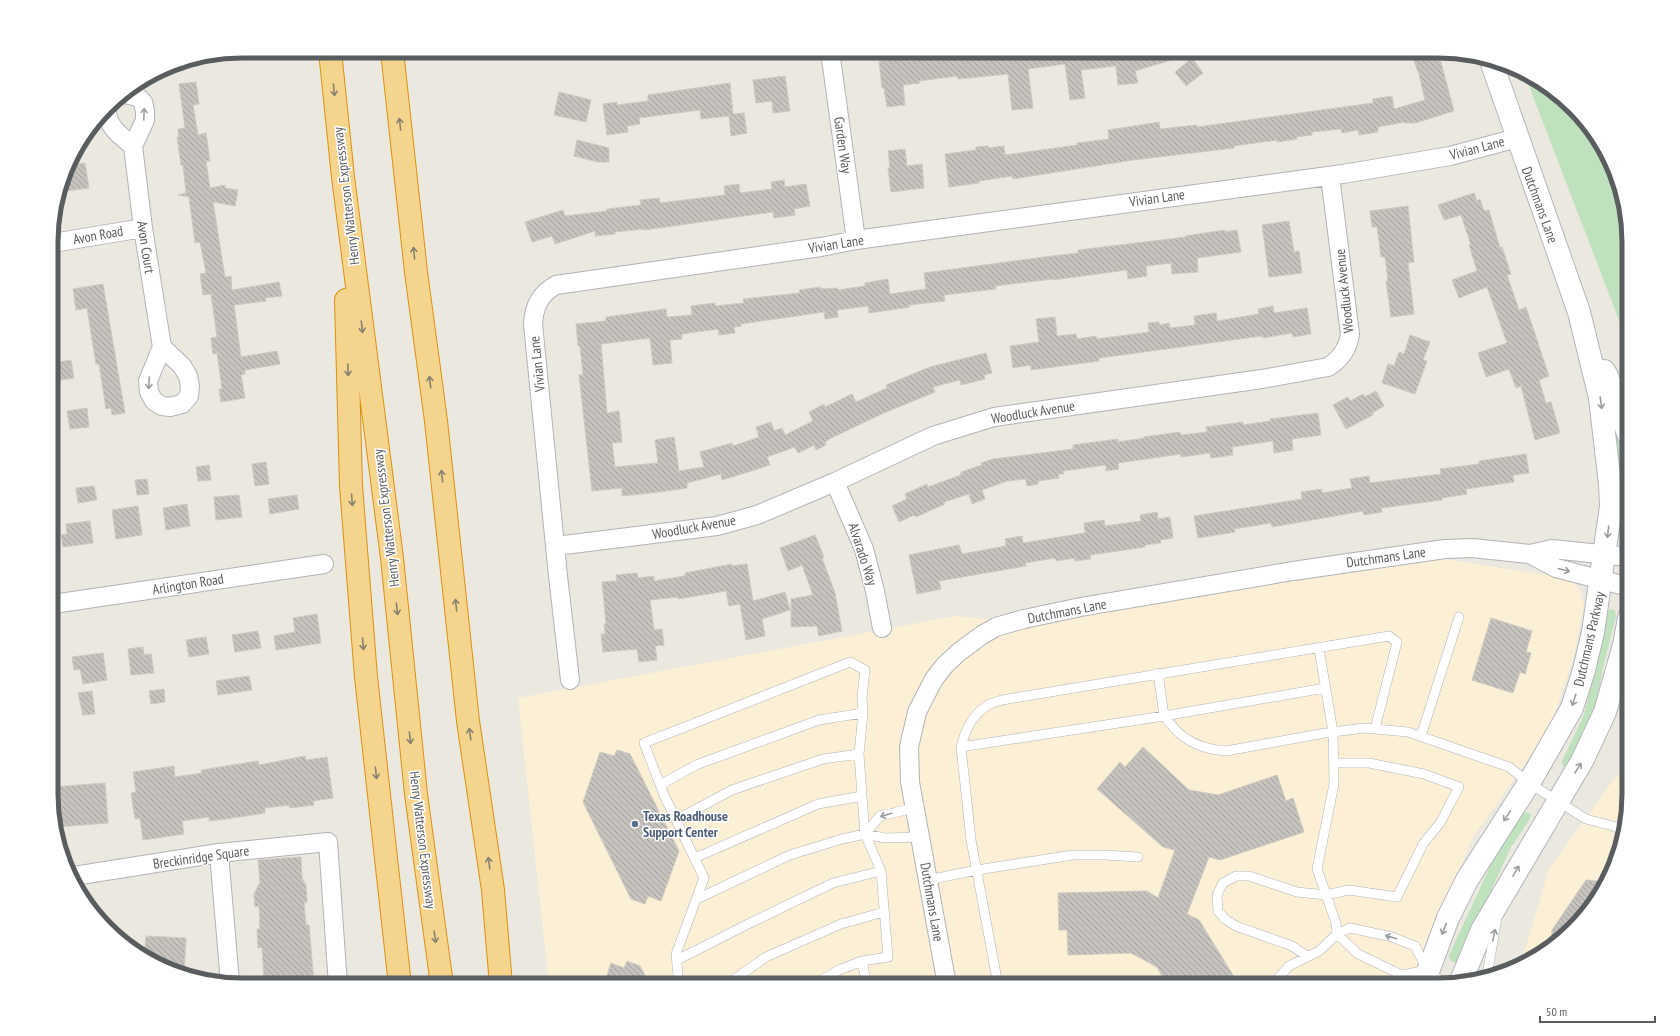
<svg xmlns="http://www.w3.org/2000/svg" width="1680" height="1036" font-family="'PT Sans Narrow',sans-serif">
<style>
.commercial{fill:#fbf0d6}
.green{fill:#c0e1be}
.building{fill:url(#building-back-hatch);stroke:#cfc9bf}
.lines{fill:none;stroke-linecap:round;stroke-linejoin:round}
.service-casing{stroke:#b1b4b7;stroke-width:10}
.minor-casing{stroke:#b1b4b7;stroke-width:20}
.secondary-casing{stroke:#b2b6ba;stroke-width:24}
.motorway-casing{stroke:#db9010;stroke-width:24}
.service{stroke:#fff;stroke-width:9}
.minor{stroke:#fff;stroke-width:18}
.secondary{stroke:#fff;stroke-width:22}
.motorway{stroke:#f5d48e;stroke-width:22}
.oneway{stroke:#88816e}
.oneway2{stroke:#9b9ea0}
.service-dot{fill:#5c6f8a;stroke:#fff;stroke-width:1.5}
.labels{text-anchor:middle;stroke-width:3;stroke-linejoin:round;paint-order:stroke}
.street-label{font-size:14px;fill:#595d60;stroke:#fff}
.service-label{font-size:14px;font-weight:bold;fill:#4e5e75;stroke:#fff;text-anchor:start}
.rim{fill:none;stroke:#595d60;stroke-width:5}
</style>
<defs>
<pattern id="building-back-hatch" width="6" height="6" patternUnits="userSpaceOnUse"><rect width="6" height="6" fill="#c6c3be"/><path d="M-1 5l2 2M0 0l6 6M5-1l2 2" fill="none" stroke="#a4a29e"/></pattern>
</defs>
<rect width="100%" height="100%" fill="#ebe8e0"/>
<path class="commercial" d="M1436,558L1567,578L1579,588L1584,605L1573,660L1550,728L1472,839L1412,985H549L518,698L955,616L1036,624L1394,561Z
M1617,775L1629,780V806L1603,890L1573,929L1534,959L1521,963L1549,869Z"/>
<path class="green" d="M1524,73L1534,77L1597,136L1619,181L1629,229V346Z
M1606,400C1622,447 1629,487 1629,536L1627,537L1623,535L1624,493L1615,467Z
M1611,609L1615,610L1616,616L1602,672L1597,708L1568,768L1564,767L1562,765V761L1583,717L1588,700L1590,679L1605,612Z
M1522,812L1528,813L1531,815L1530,819L1511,847L1459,961L1456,963C1451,961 1449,960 1449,955L1502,841Z"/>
<path class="building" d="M954,51H1191V54L1135,71L1138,83L1118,85L1116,66L1081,70L1085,98L1070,100L1065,64L1028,69L1033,108L1012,110L1008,74L958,79L957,76L919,81L920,83L903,85L905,105L887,107L884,88H882L879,61L907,57V61L955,54Z
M1410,51H1438L1454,111L1415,123H1406L1405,122L1378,127V132L1359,135L1358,130L1342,133L1341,129L1312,132V135L1296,137L1297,139L1277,142V140L1234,146V148L1133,160L1013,179L1012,176L979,181V183L949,187L945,154L976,150V147L988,146V148L1004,146L1005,155L1077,145V143L1109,139L1108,130L1141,125L1159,122L1160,129L1197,125V127L1373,103V99L1392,96L1394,109L1425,100L1419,74Z
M1192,58L1203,73L1186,86L1175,72Z
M785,76L790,111L773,113L772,101L756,103L753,80Z
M196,82L199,104L193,105L198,135L206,133L210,161H206L210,188L225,185V188L238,190L235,206L213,202L225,277L231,276L232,290L279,282L282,296L265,298L266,301L234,305L241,357L277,351L280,364L245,370V374L241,375L245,398L221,402L219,389H222L217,353L213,354L211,338L217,337L211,294L203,295L200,274L206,273L200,242L195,243L189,197L178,195L189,192L186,193L183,165H181L177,137H179L178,129L185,128L179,84Z
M730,83L733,114L744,113L747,133L731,136L729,116L701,119L700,110L639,118L640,124L627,126L628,132L607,135L603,104L617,102V105L648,101V95Z
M559,92L591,100L586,122L554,115Z
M577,140L609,148V162H598L574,156Z
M905,149L907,166L922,164L924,188L891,192L888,168H890L888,151Z
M85,163L89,188L60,192L68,166Z
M784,180L785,187L806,184L810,206L794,209L795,215L774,218L773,212L644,230V229L615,232V234L595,236V231L555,244L552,236L532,242L525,222L563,210L565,216L607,211V209L641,205L640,200L659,198L660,203L725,195L724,186L739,184L740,193L772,189L771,182Z
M1474,193L1477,201L1480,199L1484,211L1489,210L1500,248L1502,247L1511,274L1507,275L1519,310L1526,307L1549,376L1539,380L1546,403L1551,402L1560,433L1535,440L1521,386L1516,388L1509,369L1486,377L1478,353L1507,343L1487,287L1459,298L1452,280L1477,271L1469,245H1471L1461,215L1444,220L1438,205Z
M1408,206L1414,262L1408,263L1414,314L1391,317L1386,281L1388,280L1385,257H1381L1377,227H1372L1370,211Z
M1289,221L1294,252L1299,251L1302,273L1269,277L1262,225Z
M1225,230V232L1237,230L1241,252L1197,258L1198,272L1172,274L1171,263L1146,266L1147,276L1128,279L1127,270L1053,280V279L995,286L996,289L944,295L945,301L909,305L910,307L869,313L868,306L837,310L838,317L825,319L824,312L741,324V326L734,327L735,333L719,335L718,329L682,334V339L670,340L672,363L653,365L650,338L601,344L607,413L619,411L622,442L612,443L615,467L658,463L655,440L674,437L679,471L704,467L700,452L732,443L733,446L759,437L756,427L771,422L774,431L782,428L785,435L813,421L809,412L824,404L825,407L852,394L856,402L887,388L886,385L930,367L986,353L992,373L984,375L985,379L961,385L960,380L933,387L935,392L884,413L831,438L825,442L826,445L816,450L814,445L798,453L795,447L767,457L770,465L748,472L722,480L721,474L687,483V488L659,492L622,496V488L592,491L579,375H583L580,346H578L576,324L606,321V317L666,309L667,317L692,315L691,306L715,303V306L744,303L743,299L800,293L799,290L820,287L821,289L837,288L838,290L865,286V283L888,279L890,294L926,289L924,273L1052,256L1078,253V250L1186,237L1185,236Z
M103,284L125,413L112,415L111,408L106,409L99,364H96L87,308L76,310L73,289Z
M1273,306L1274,313L1307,308L1311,334L1293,337L1292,333L1263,338L1262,336L1099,358V361L1031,370V365L1013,368L1010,346L1039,342L1036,319L1055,317L1057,336L1076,334L1077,339L1096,336L1097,339L1149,332L1148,323L1159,322V325L1169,323L1170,328L1195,325L1194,316L1216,313L1217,321L1259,314L1258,309Z
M1410,335L1430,342L1423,360L1427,361L1415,394L1382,383L1388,364L1394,366L1399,352L1404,354Z
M71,360L74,378L53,381V363Z
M1376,391L1384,406L1372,413L1373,415L1346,429L1333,405L1348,397L1350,401L1363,394L1364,397Z
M87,408L89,427L70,429L67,411Z
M1318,413L1321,435L1292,439L1293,450L1274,453L1273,441L1232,447L1233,455L1211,458L1210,453L1181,457V454L1118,463L1119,469L1106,471V465L1063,471L1064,474H1058L1059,478L1038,481V484L1027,486L1026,479L1007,481L982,490L985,499L972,504L969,494L944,502L945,504L916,517L914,515L899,522L892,506L907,499L905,494L927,484L928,487L961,475V472L982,465L981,463L993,459L1073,449V445L1118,439V442L1144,438V437L1180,432L1181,435L1207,432L1206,427L1243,422V425L1270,421V419Z
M1526,454L1529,473L1513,475L1514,482L1466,489L1467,494L1442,498V500L1381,508L1382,512L1364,515L1363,511L1272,527L1271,523L1234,529L1235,532L1198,538L1194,516L1302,499L1301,492L1322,489V493L1352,488L1350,479L1369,476L1370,483L1441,474L1440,469L1479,464V461Z
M266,462L269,484L255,486L252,464Z
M209,465L211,480L198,481L196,467Z
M147,479L149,494L137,495L135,480Z
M94,486L97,500L78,503L76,488Z
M239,495L242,517L216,520L214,497Z
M297,495L299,509L270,514L268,499Z
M187,504L190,526L166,530L163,508Z
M138,506L142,535L116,539L112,510Z
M1157,512L1158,519L1170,517L1173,538L1160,540L1161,543L1145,545V547L1090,555L1091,559L1075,561V558L1056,561L1055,558L1025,563L1026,566L939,581L941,589L917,594L909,555L959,545L962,554L1006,546L1005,539L1022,536L1023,543L1085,533L1084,523L1104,520L1105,526L1141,521L1140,515Z
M90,521L93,543L63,547L61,535L67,534L66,524Z
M815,535L824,557L822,558L835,593L842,631L819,636L817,626L791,627V599L813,595L802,565L788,571L780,548Z
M732,564V566L747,564L753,601L785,592L790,610L762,619L765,636L746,640L740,604L729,606L726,591L678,599L677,597L650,600L654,630L662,629L664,645L655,646L657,660L639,662L637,649L603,652L601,634H605L604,624H606L602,582L617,581L616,575L637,573L638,578L654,576V581L685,576V573Z
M317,614L321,643L276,650L274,636L295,632L293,618Z
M1491,618L1532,631L1526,652L1531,653L1525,674L1520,672L1513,693L1472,680Z
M258,631L261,648L235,652L232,635Z
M206,637L209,654L189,657L186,640Z
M143,647L144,655L151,654L154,673L131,675L128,649Z
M103,653L107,680L83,684L80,669L74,670L72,657Z
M249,676L252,690L218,695L216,681Z
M164,689L165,702L151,704L149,691Z
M92,691L95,714L83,715L78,693Z
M1143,747L1189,790L1218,795L1277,775L1286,801L1293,798L1304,832L1220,860L1209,857L1187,914L1199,920L1239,985H1167L1157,967L1131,953L1068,955L1067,930H1059L1058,893L1147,891L1158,898L1175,850L1163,847L1097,789L1120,762L1125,767Z
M617,750L630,754L679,851L661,901L648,896L645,904L631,899L583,802L600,752L614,756Z
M305,756L306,760L327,757L333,798L313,801L314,805L290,808L289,805L265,808V813L226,819L209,821V817L182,821L184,834L143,840L140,818L135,819L131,793L136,792L133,772L174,766L175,777L202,773L201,770L258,761L259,765Z
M105,783L108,823L56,827L53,819V787Z
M301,857L302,878L306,885L307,902L304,903L306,925H309L314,983H311V985H265V979L264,980L262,947L258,948L257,929H260L259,906L255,907L254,894L260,882L258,860Z
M1586,880L1606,882L1603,890L1573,929L1551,946L1552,930Z
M146,936L186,938L184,975L144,957Z
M627,961L640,966L650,985H604L611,963L624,968Z"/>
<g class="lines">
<defs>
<path id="service" d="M1319,649L1333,732L1334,784L1317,869L1336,923L1337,934L1358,954L1402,975L1427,970
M1158,673L1164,716L1325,688
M1421,736L1459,617
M961,747L1164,716C1170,723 1176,732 1184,737C1196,746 1212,750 1226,751L1325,733L1364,728L1408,732L1509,767L1529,783L1586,819L1613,826L1621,830
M660,785L696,765L819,720L863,713
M676,820L732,790L823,759L859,754
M865,834L880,816L914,808
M695,858L818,804L862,796
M928,880L977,870L1073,855H1105L1138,857
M697,899L790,855L842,839L865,834L885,838L920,837
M1307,956L1292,946L1236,926L1225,919L1218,911L1217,895L1223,883L1236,876H1249L1297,892L1326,895L1349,890L1397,897L1423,844L1440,823L1459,787L1424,774L1369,763H1334
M677,960L752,922L833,883L881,871
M1488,973V970L1497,917
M679,985L676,954L704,878L664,795L644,743L850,662L865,670L862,697L863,713L859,754L862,796L865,834L881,871L888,957L862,961L867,985
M726,985L766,957L841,924L884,912
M813,985L839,970L862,961
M998,985L971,840L961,747C964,733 972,716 985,707C989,703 997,702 1002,700L1389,636L1397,642L1375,729
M1272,985L1289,966L1319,951L1337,934L1350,928L1392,937L1415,946L1427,970L1446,985"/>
<path id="minor" d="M830,51L856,240
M124,94L138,97L143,102L145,111V120L133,146L143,228L162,347L148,381L149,392L154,401L162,406L170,407L182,404L189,396L190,386L188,376L182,366L162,347
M107,111C108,128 121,136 133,146
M53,243L143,228
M835,482L864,549L875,591L882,628
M556,546L717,526L757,515L835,482L933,436L994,417L1262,379L1328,367C1341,359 1348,349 1350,334L1330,176
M1530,554L1556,568L1629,587
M53,604L324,564
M570,680L558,576L533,324C534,306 540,294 556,285L821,247L856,240L1343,174L1450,156L1517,138
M219,853L230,983
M74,876L219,853L328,842L338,985
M947,985L910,782L909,747L917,712L934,679L945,665L959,652L982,635L996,627L1024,619L1081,607L1293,571L1445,549L1472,548L1530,554L1552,549L1629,557"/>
<path id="secondary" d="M1604,371L1607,376L1629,436
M1461,981L1482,930L1582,761L1605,712L1624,645L1629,618
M1423,985L1448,918L1467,880L1529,783L1572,708L1584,670L1593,632L1611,506L1610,484L1600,398L1579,312L1490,58"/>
<path id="motorway" d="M330,51L343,177L392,558L416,794L442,985
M392,51L416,272L436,421L468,721L493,890L501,985
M346,300L351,486L366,677L400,985"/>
</defs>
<use href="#service" class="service-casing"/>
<use href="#minor" class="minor-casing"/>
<use href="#secondary" class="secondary-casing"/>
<use href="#motorway" class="motorway-casing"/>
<use href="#service" class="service"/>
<use href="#minor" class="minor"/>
<use href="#secondary" class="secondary"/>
<use href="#motorway" class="motorway"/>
</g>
<defs><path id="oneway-shaft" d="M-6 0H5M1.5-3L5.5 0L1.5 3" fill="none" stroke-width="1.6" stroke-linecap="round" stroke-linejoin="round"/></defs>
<g class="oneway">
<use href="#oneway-shaft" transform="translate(334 90) rotate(84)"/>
<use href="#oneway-shaft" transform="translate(400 124) rotate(-96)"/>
<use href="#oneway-shaft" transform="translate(414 253) rotate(-96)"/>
<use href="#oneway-shaft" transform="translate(362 327) rotate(83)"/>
<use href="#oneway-shaft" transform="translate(348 370) rotate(88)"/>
<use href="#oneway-shaft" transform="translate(430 382) rotate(-97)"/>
<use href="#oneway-shaft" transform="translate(442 476) rotate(-96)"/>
<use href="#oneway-shaft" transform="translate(352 500) rotate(86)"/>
<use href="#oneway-shaft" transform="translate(456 605) rotate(-96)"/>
<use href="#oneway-shaft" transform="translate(397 609) rotate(84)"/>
<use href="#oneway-shaft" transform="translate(363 644) rotate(86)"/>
<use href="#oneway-shaft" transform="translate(470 734) rotate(-98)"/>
<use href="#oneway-shaft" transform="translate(410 738) rotate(84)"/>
<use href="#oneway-shaft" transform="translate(376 773) rotate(84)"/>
<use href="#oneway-shaft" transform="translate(489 863) rotate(-98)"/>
<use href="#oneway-shaft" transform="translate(435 937) rotate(82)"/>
</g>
<g class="oneway2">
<use href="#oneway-shaft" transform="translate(144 114) rotate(-88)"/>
<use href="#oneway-shaft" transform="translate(149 383) rotate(93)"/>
<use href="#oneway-shaft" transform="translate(1601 403) rotate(82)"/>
<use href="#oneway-shaft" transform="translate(1608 532) rotate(97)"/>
<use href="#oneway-shaft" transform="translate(1564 570) rotate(15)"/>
<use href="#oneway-shaft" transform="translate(1574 700) rotate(108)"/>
<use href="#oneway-shaft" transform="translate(1578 768) rotate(-58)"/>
<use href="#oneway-shaft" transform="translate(886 815) rotate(164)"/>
<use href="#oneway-shaft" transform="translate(1507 816) rotate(124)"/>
<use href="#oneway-shaft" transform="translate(1516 871) rotate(-60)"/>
<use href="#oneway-shaft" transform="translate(1444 929) rotate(111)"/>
<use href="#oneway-shaft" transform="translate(1494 935) rotate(-79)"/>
<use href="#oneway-shaft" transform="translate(1391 937) rotate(-164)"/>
</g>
<circle class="service-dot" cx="635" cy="824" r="4"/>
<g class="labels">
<g class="street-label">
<text transform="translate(843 145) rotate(82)" y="5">Garden Way</text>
<text transform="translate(1477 148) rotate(-15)" y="5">Vivian Lane</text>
<text transform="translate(346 196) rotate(-97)" y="5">Henry Watterson Expressway</text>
<text transform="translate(1157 198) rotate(-8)" y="5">Vivian Lane</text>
<text transform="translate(1540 205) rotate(70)" y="5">Dutchmans Lane</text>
<text transform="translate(98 235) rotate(-10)" y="5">Avon Road</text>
<text transform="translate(836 244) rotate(-9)" y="5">Vivian Lane</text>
<text transform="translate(146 247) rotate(81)" y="5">Avon Court</text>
<text transform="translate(1344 291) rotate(-96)" y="5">Woodluck Avenue</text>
<text transform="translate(537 364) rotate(-96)" y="5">Vivian Lane</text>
<text transform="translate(1033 412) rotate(-9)" y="5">Woodluck Avenue</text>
<text transform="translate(386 518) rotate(-97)" y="5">Henry Watterson Expressway</text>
<text transform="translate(694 527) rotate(-10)" y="5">Woodluck Avenue</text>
<text transform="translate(863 554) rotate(72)" y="5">Alvarado Way</text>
<text transform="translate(1386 557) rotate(-8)" y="5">Dutchmans Lane</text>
<text transform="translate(188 584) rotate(-9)" y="5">Arlington Road</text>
<text transform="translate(1067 611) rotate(-11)" y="5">Dutchmans Lane</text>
<text transform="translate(1589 639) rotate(-77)" y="5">Dutchmans Parkway</text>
<text transform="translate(423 840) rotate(83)" y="5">Henry Watterson Expressway</text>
<text transform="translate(201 857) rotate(-8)" y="5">Breckinridge Square</text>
<text transform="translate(932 902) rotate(80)" y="5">Dutchmans Lane</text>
</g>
<g class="service-label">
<text x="643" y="821">Texas Roadhouse<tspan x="643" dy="16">Support Center</tspan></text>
</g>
</g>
<path d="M0 0H1680V1036H0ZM242 58H1438A184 184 0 0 1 1622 242V794A184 184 0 0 1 1438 978H242A184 184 0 0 1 58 794V242A184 184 0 0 1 242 58Z" fill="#fff" fill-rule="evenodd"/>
<path class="rim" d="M242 58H1438A184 184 0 0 1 1622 242V794A184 184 0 0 1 1438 978H242A184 184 0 0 1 58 794V242A184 184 0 0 1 242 58Z"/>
<path d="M1540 1016v6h115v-6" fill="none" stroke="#595d60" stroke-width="2"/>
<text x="1546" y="1016" font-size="12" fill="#595d60" stroke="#ffffff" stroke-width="3" paint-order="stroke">50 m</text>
</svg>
